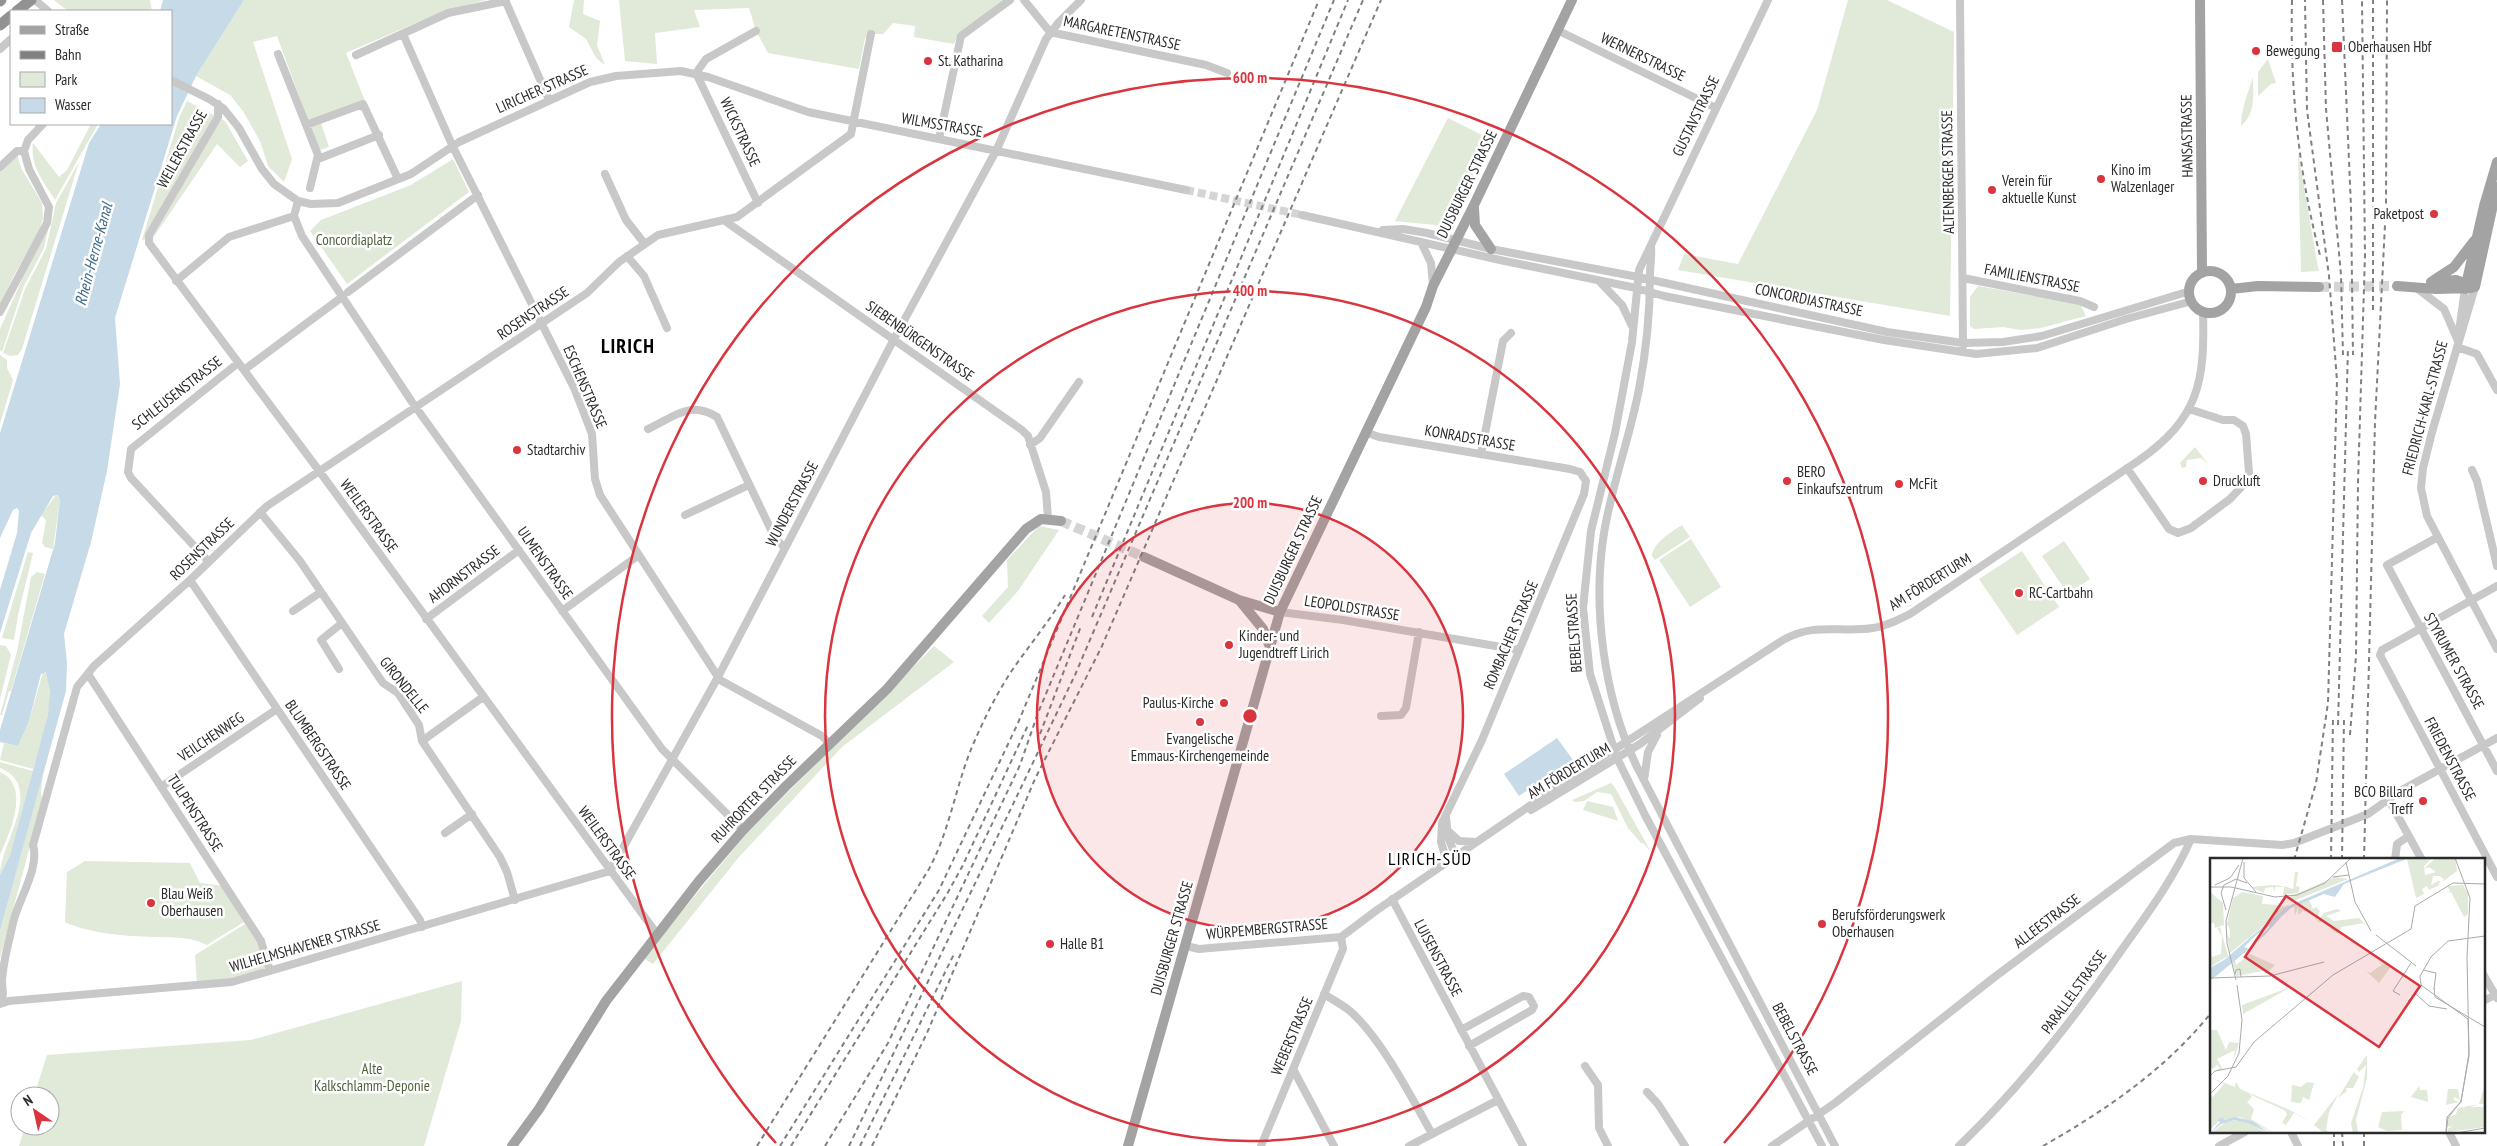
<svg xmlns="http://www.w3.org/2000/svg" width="2497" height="1146" font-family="'PT Sans Narrow',sans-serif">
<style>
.green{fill:#e1e9d9}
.water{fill:#c6dae8}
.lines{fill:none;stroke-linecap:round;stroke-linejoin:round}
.minor-tunnel{stroke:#d5d5d5;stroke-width:8;stroke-dasharray:8 4;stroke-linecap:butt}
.major-tunnel{stroke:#d5d5d5;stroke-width:10;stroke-dasharray:10 5;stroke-linecap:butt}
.minor{stroke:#c8c8c8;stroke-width:8}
.major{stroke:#a3a3a3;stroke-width:10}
.highway{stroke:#929292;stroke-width:11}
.rail{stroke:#808080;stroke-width:2;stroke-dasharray:5 4;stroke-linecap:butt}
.ring{fill:none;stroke:#da353e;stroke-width:2.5}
.poi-dot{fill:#da353e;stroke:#fff;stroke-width:2}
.labels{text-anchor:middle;stroke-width:5;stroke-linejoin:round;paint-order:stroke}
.street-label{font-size:15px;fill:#2b2b2b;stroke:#fff}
.poi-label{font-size:15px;fill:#2b2b2b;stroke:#fff;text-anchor:start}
.park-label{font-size:15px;fill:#4e643c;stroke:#fff}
.water-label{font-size:16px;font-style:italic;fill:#3f6a88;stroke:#fff}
.quarter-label{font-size:18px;letter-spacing:1px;fill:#000;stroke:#fff}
.district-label{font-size:20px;font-weight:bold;letter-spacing:1px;fill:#000;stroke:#fff}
.inset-road{fill:none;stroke:#aaa;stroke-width:1}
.view{fill:#da353e;fill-opacity:0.15;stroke:#da353e;stroke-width:2.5}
.inset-edge{fill:none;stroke:#2b2b2b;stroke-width:2.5}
.centre{fill:#da353e;stroke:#fff;stroke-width:2.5}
.ring-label{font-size:15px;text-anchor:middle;font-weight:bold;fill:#da353e;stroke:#fff;stroke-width:5;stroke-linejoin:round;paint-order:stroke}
</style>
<rect width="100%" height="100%" fill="#fff"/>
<path class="green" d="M54,0H150L152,11H68Z
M244,0H486L439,13L346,53L365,101L320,120L329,147L319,150L277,36L253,42L292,159L284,182L268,166L260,141L243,111L230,95L196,76Z
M574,0H584L583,14L600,21L597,45L605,65L596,58L586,39L569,27Z
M619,0H1005L959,33L954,44L914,37L915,26L893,23L883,34H871L865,38L859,69L768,53L756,31L749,8L694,10L700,27L655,33L657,64L625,61Z
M1848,0H1887L1954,32L1950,316L1678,270L1684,254L1738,264L1817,110Z
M2268,59L2276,83L2271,84L2258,96V72Z
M2253,77C2253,96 2256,113 2241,126C2241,109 2248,93 2253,77Z
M187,101L225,121L248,161L240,167L217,144L153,238L142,240L179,118Z
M1448,118L1492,140L1445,226L1395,221Z
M91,124H98L55,200C43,181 30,166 33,143L59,177L67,170Z
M2298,152L2317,262L2319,271L2301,272Z
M17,153L21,168L42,203L43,218L39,232L13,277L0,306V170Z
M453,159L469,192L347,284L310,231L321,220L411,185Z
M79,162L22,349L18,355L10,356L3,353L25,289L46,249L56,203Z
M52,212L44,248L23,288L2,352L0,350V329Z
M1978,286L2080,304L2086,316L2041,328L2021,330L2003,327L1974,329L1970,326V297Z
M0,355L7,360V368L13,380L0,424Z
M2195,447L2208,464L2201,458L2187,460L2186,467L2182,468L2180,463Z
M56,495L60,499L53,549L45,547L42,543L46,520L41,515Z
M1682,525L1690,537L1655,560L1652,556C1653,543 1671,532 1682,525Z
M1039,526L1059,530L1018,591L989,623L982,616L1008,587L1007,560Z
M1691,539L1721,587L1690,607L1659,560Z
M2064,541L2090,579L2068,594L2042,556Z
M2022,551L2059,607L2017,635L1979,579Z
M28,552L33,553L18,615L14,640L2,638Z
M37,572L45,574L11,691H9L2,715H0L17,651L31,577Z
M0,645L6,646L11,655L0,699Z
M934,646L954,662L842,747L739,857L653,964L643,958L747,833Z
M43,672L47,673C56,705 42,739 33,769L0,760L4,743L18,746L29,721Z
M0,762L33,771L10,855L0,875C0,844 46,786 0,768Z
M0,772C31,785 10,833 0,855Z
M43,774L41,791L42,801L0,958V931Z
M1611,783L1614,786L1651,852L1643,843H1641L1628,828L1611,794L1597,792L1584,801L1575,802L1572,800Z
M1587,801L1613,807L1618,821L1583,810Z
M85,861L190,863L200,883L225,886L247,920L207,945C188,936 174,938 154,937C125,936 91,934 65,922L67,872Z
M245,924L260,946L267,970L241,979L197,984L195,955Z
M462,981L461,1021L424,1146H19L25,1126H50V1096H34L47,1055L251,1040Z"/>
<path class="water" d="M163,0H244L196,76L177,116L115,318L120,384L107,471L91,542L64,634L67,663L66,691L0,931V875L10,855L48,715L50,691L46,672L41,674L29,721L18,746L0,742V730L55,543L60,499L57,495L53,496L31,533L0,633V590L17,533L19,511L17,508L13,510L0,538V433L89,143L101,124H171V11H160Z
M1557,738L1573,760L1519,796L1504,774Z"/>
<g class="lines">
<path class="minor-tunnel" d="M1186,190L1302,215"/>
<path class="major-tunnel" d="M2319,287L2397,286
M1061,521L1144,557"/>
<path class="minor" d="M35,0L48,11
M505,0L549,100
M1024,0L1050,32L1206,65L1227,73
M1768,0L1639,270L1632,342L1615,433L1591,531L1583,608L1590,674L1617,758L1646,817L1822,1146
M1960,0L1963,346
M1557,30L1716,108
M403,34L453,147L575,390L592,434L595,479L600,495L720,680L822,736L830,744
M0,49L11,39
M278,54L318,155L310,188
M356,55L448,13L506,1
M696,73L758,203
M696,73L706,59L756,31
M171,80L209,99L223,108L239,128L262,169L274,184L298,201L311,204L338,203L411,174L459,142L590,82L616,76L681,71L708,77L808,112L1186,190
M218,104V117L149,235V243L320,472L657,934
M306,125L363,104L398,179
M939,139L961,36L1010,0
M318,159L379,135
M0,167L17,151H24
M605,174L626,220L644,243
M298,201L294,216L302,236L412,402L662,749L743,830
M1302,215L1500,260L1636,288L1664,296L1884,340L1976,354L2037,348L2126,319L2192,301
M725,221L1022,430L1028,436L1046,492L1048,518
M1383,230L1403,229L1427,233L1491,249L1638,277L1887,332L1963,343L2003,342L2042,336L2190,291
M1421,242L1431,263L1433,285
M1651,246C1652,256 1650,265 1650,276C1650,314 1646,352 1639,389C1630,437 1612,484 1604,533C1592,608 1604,698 1637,767L1835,1146
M627,256L644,276L667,328
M1963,278L2080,301L2094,307
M176,281L229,237L294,216
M1600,282L1622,305L1632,326
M2475,287L2432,432L2423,468L2421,488L2427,516L2497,649
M2418,289L2444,309L2458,341
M348,292L478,195
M0,312L47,223L49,207L29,169L24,151L28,140L43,124
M2459,331L2465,289
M2457,347L2477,354L2497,390
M244,370L342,297
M648,429C674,417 690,400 717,417L775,538L785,548
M1365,432L1379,437L1570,469L1580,472L1586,481L1584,494L1482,740L1442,823L1441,842L1447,862
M1030,445L1040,438L1079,382
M1481,454L1503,341L1511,333
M2127,468L2169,529L2178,533L2191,528L2230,499L2244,484L2249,473L2246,434L2243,426L2234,420H2223L2189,409
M2472,470L2477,481L2497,566
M260,512L300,561L383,683L398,693L419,725L422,741L500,857L507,872L515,900
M685,515L749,485
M2438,537L2387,565L2497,771
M209,562L131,478L128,472L131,449L238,363
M190,580L420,920L422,927
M2497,586L2382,650L2380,655L2497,877
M293,611L321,592
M562,611L639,555
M1280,612L1343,620L1519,650
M426,619L519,550
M339,669L321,640L342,623
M88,674L261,941L270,971
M1381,716L1401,715L1406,708L1419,632
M422,741L483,697
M1644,780L1648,752L1657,735
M161,787L277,709
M2389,800L2422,860
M1531,810L1640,744L1700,698
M1446,817L1448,837L1456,857
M1447,830L1459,841L1476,842
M445,833L472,814
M2395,860L2397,844L2409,836
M1392,899L1523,1146
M1186,946L1199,949L1341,937L1377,910L1569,779L1783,640C1815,622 1840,633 1873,628C1886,626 1898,620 1910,614L2138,461C2199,418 2205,383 2203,311
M2483,974L2497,998
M1324,994C1333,1000 1343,1005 1350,1011C1381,1038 1412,1098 1432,1134
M2483,1001L2497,994
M0,1003C5,996 2,989 2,981C3,961 9,942 13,923C18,900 40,868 33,845L77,687L94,666L190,580L267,506L587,293L619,262L658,235L737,217L851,134L871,34
M0,1004L9,1001L232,982L610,871L718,677L894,339L997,149L1046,39L1059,22L1081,0
M1461,1030L1523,996L1529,997L1534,1006L1532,1010L1469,1046
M1585,1066L1598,1085L1599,1128L1608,1146
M1293,1069L1334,1146
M1647,1092L1658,1104L1685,1146
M2291,1132L2298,1146
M2449,1132L2456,1146
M1261,1146L1343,949L1341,937
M1409,1146L1498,1100
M1772,1146L1835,1103L1992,979L2174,843L2191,839L2282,845L2294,843L2368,814L2400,791L2497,738
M1959,1146C2022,1086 2074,1019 2123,948C2148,913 2174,878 2191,839
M2219,1146L2245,1132"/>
<path class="major" d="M2200,0L2202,273
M1474,208L1475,225L1491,249
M2189 292a21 21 0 1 1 42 0a21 21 0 1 1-42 0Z
M2431,282L2454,267L2474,241
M2435,282L2456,280L2472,286
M2397,286L2436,289L2471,288
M2475,287L2493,205V185
M2231,289L2258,286L2319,287
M2465,289L2484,206L2497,162
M1144,557L1239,600L1280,612
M1240,601L1263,629L1270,647
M512,1146L539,1109L606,1001L699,881L743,830L786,786L887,689L1026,529L1041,519L1061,521
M1128,1146L1280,612L1426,307L1433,286L1474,205L1572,0"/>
<path class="highway" d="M0,1L1,0
M17,11L31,0
M0,25L11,16"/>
<path class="rail" d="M2292,0C2290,86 2298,171 2320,255
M2323,0L2326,109L2341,275L2343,355
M2342,0L2351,207L2353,355
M2373,310V0
M1092,617L1348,0
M2338,725L2348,347
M1040,734L1081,626
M2350,735L2356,656L2358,482L2365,255L2362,0
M2294,860L2316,783L2328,703L2337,381L2329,276L2307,110L2305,0
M2331,860L2333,717
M2342,860L2344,717
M2364,860L2375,422L2386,205L2387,0
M2334,1132V1146
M2342,1132L2343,1146
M2364,1132V1146
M757,1146L929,869C951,828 956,782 975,740C986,715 999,689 1015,666C1032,642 1050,620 1065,595
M780,1146L939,890L1018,723L1319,0
M791,1146L947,894L963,865L1029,723
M825,1146L888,1043L1020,765L1038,713L1334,0
M849,1146L1075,675L1363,0
M860,1146L954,954
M872,1146L927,1033L1035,779L1102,646L1381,0
M2043,1146C2106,1110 2165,1070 2211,1013"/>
</g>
<circle cx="1250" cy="716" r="213" fill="#da353e" fill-opacity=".12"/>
<g class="ring">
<circle cx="1250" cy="716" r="213"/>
<circle cx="1250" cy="716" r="425"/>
<path d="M776 1143A638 638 0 1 1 1724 1143"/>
</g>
<g class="poi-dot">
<rect x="2331" y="41" width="12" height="12" rx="2.5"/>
<circle cx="2256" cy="51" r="5"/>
<circle cx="928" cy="61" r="5"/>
<circle cx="2101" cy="179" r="5"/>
<circle cx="1992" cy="190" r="5"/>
<circle cx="2434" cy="214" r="5"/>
<circle cx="517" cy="450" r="5"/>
<circle cx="1787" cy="481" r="5"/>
<circle cx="2203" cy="481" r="5"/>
<circle cx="1899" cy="484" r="5"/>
<circle cx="2019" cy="593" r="5"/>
<circle cx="1229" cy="645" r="5"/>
<circle cx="1224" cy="703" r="5"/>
<circle cx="1200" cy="722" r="5"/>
<circle cx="2423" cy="801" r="5"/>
<circle cx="151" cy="903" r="5"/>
<circle cx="1822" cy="924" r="5"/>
<circle cx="1050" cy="944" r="5"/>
</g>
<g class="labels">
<g class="street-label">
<text transform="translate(1122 33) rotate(12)" y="5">MARGARETENSTRASSE</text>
<text transform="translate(1643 57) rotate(26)" y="5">WERNERSTRASSE</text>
<text transform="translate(542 89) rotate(-24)" y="5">LIRICHER STRASSE</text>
<text transform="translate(1696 116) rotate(-64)" y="5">GUSTAVSTRASSE</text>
<text transform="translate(942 125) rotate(10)" y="5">WILMSSTRASSE</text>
<text transform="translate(740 132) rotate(65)" y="5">WICKSTRASSE</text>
<text transform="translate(2187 136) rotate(-91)" y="5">HANSASTRASSE</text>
<text transform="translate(182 149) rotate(-61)" y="5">WEILERSTRASSE</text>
<text transform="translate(1948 172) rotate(-91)" y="5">ALTENBERGER STRASSE</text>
<text transform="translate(1467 184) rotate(-64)" y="5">DUISBURGER STRASSE</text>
<text transform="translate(2032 278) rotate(11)" y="5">FAMILIENSTRASSE</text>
<text transform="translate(1809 300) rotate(12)" y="5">CONCORDIASTRASSE</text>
<text transform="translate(533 313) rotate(-34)" y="5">ROSENSTRASSE</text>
<text transform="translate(920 341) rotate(35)" y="5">SIEBENBÜRGENSTRASSE</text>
<text transform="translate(585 387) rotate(67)" y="5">ESCHENSTRASSE</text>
<text transform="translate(177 393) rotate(-38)" y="5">SCHLEUSENSTRASSE</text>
<text transform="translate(2425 408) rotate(-75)" y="5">FRIEDRICH-KARL-STRASSE</text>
<text transform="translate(1470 438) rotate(10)" y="5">KONRADSTRASSE</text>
<text transform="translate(792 504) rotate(-62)" y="5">WUNDERSTRASSE</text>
<text transform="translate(369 516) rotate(54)" y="5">WEILERSTRASSE</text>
<text transform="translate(202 549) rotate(-44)" y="5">ROSENSTRASSE</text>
<text transform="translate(1293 550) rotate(-65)" y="5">DUISBURGER STRASSE</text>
<text transform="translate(545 563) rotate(55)" y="5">ULMENSTRASSE</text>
<text transform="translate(464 574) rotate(-37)" y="5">AHORNSTRASSE</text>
<text transform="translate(1930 582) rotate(-32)" y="5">AM FÖRDERTURM</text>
<text transform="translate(1352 608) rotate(9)" y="5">LEOPOLDSTRASSE</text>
<text transform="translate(1574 633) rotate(-94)" y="5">BEBELSTRASSE</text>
<text transform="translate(1511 635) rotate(-67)" y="5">ROMBACHER STRASSE</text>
<text transform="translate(2454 661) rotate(61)" y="5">STYRUMER STRASSE</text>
<text transform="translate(404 685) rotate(51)" y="5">GIRONDELLE</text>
<text transform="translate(211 737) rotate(-34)" y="5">VEILCHENWEG</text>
<text transform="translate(318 745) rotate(56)" y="5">BLUMBERGSTRASSE</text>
<text transform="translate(2450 759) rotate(62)" y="5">FRIEDENSTRASSE</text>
<text transform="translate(1569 771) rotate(-31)" y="5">AM FÖRDERTURM</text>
<text transform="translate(754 799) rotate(-46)" y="5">RUHRORTER STRASSE</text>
<text transform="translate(195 813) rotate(57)" y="5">TULPENSTRASSE</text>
<text transform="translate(607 843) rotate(54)" y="5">WEILERSTRASSE</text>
<text transform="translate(2047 921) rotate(-37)" y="5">ALLEESTRASSE</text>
<text transform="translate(1267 929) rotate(-5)" y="5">WÜRPEMBERGSTRASSE</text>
<text transform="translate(1172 938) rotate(-74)" y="5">DUISBURGER STRASSE</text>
<text transform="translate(305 946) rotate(-16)" y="5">WILHELMSHAVENER STRASSE</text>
<text transform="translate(1438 958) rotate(62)" y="5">LUISENSTRASSE</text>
<text transform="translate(2074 992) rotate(-54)" y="5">PARALLELSTRASSE</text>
<text transform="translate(1292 1036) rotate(-67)" y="5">WEBERSTRASSE</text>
<text transform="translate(1795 1039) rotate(62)" y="5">BEBELSTRASSE</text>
</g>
<g class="poi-label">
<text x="2348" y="52">Oberhausen Hbf</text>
<text x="2266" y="56">Bewegung</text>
<text x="938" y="66">St. Katharina</text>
<text x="2111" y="175">Kino im<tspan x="2111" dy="17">Walzenlager</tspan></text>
<text x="2002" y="186">Verein für<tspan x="2002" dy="17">aktuelle Kunst</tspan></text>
<text x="2424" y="219" text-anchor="end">Paketpost</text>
<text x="527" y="455">Stadtarchiv</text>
<text x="1797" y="477">BERO<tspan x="1797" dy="17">Einkaufszentrum</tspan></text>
<text x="2213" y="486">Druckluft</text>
<text x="1909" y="489">McFit</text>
<text x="2029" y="598">RC-Cartbahn</text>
<text x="1239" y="641">Kinder- und<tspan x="1239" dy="17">Jugendtreff Lirich</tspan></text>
<text x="1214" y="708" text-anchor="end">Paulus-Kirche</text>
<text x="1200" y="744" text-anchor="middle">Evangelische<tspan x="1200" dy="17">Emmaus-Kirchengemeinde</tspan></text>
<text x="2413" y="797" text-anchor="end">BCO Billard<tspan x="2413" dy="17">Treff</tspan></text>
<text x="161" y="899">Blau Weiß<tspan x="161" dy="17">Oberhausen</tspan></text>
<text x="1832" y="920">Berufsförderungswerk<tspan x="1832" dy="17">Oberhausen</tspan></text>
<text x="1060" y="949">Halle B1</text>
</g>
<g class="park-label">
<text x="354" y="245">Concordiaplatz</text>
<text x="372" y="1074">Alte<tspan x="372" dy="17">Kalkschlamm-Deponie</tspan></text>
</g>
<g class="water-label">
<text transform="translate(93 254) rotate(-75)" y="6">Rhein-Herne-Kanal</text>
</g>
<g class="quarter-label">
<text x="1430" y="865">LIRICH-SÜD</text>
</g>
<g class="district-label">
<text x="628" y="353">LIRICH</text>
</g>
</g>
<g transform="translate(2210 858)">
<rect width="275" height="275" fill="#fff"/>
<path d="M222,0L214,8L215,17L226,14L219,9L214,11L225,0H245L247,13L232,24L234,22L230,18H223L221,27L228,23H230L229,27L219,32L217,28L212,31L214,36L206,40L197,1ZM85,14H88L86,28L90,29L88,35L73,37L74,29H65V34L63,29L55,30L54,35L40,29L64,27L77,29L83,31ZM125,19L138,21L81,44L79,39ZM253,27L258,36V56L254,59L241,34L237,35L240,33L237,28ZM0,34L13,45L14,67L5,70L4,65H0ZM32,34L53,38L52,46L71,47V51L73,47V49L80,46L20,95L17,77L20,80V72L17,66L23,40ZM99,42L103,51L106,49L110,53L106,63L105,55L93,53L88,57V49L85,58L84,49ZM127,51L131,53L116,58L124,63L149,60L154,65L131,69L130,74L126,75L113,64H107L114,55ZM10,69L18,98L0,109V93L2,99L11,96L12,78L7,70ZM39,91L25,102L26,107L40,96L65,107L56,116L53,113L26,118L22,102ZM177,103L180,110L169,125L156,113L160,115ZM81,129L33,156L32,147ZM0,172H7L16,192L19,184L29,185L23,204L25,192L7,201L13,212H7L10,210L7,207L3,211L0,209ZM157,197V220L146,262L148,274L143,275L141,265L153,230L156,207L149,214L147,211ZM144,214L149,219L143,230H136L137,233L128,240ZM0,219L25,229L26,224L30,231L80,252L103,265L84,255L76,267L72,265L77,256L74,252L39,236L42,239L37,244L44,251L41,261L64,275L30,259L13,262V259L0,272V237L3,239L14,226ZM97,224L104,225L99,242L93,239L91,245L81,244L82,227L91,229ZM275,227V269L238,274L237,271L243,268L237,269L239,259L246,256L248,250L269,246L260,249H273L274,246H269ZM209,228L210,232H217L218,244L201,239ZM238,231H248L250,242L244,239V242L249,244L236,247ZM129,235L119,254L116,272L119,275H114L104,267ZM194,253L191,257L192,272L177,273L168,269L172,254ZM18,262L37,263L56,275H1Z" fill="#e1e9d9"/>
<path d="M190,0H199L134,26L125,39L114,36L81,50L71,59L55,77L41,88L61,67L46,77L34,89L39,91L0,123V110L14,102L76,49ZM13,259L14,262L25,259L42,263L59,275L38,265L24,262L11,266L0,275L10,264L7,262Z" fill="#c6dae8"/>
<path class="inset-road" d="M34,4V20L46,34M136,4L145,44L161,73M123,19L139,17M5,27L20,20L29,7M0,29H21L65,39L87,37L115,25L141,0M16,52L11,35L14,27L26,21L37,25M166,77L206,108M213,112L226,115L224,131M25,116L26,112L30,111L31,119M0,120L60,118L114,104M26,122L17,85L16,63L33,0M224,130L225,139L275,169M190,137L183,133L201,105M198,143L206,136L219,148L237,151M0,218L5,213L26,209L44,184L123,117L201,71L205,48L243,25L275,26M0,236L18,218L29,195L32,162L27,127M236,275L237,259L251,244L259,195L257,99L260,40L245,0M236,275L238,260L251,243L259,198L258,161L211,127L210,118L221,99L238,83L275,78M246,275L275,270"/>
<path class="view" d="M76,38L210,128L169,189L35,99Z"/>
<rect width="275" height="275" class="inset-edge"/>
</g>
<circle cx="1250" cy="716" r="8" class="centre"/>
<g class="ring-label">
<text x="1250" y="83">600 m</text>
<text x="1250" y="296">400 m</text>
<text x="1250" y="508">200 m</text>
</g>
<rect x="10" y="10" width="162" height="115" fill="#ffffff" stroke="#aaaaaa"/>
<rect x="20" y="26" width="25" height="8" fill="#a3a3a3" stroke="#aaaaaa"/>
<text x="55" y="35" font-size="15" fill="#2b2b2b">Straße</text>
<rect x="20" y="51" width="25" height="8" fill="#808080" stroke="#aaaaaa"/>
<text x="55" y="60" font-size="15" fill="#2b2b2b">Bahn</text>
<rect x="20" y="72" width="25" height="15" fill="#e1e9d9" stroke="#aaaaaa"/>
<text x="55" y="85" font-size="15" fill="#2b2b2b">Park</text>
<rect x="20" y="98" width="25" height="15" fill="#c6dae8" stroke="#aaaaaa"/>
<text x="55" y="110" font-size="15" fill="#2b2b2b">Wasser</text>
<g transform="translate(35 1111) rotate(326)"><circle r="24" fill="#ffffff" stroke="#aaaaaa"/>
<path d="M0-4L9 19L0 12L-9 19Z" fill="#da353e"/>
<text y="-8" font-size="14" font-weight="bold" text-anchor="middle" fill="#2b2b2b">N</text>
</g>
</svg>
